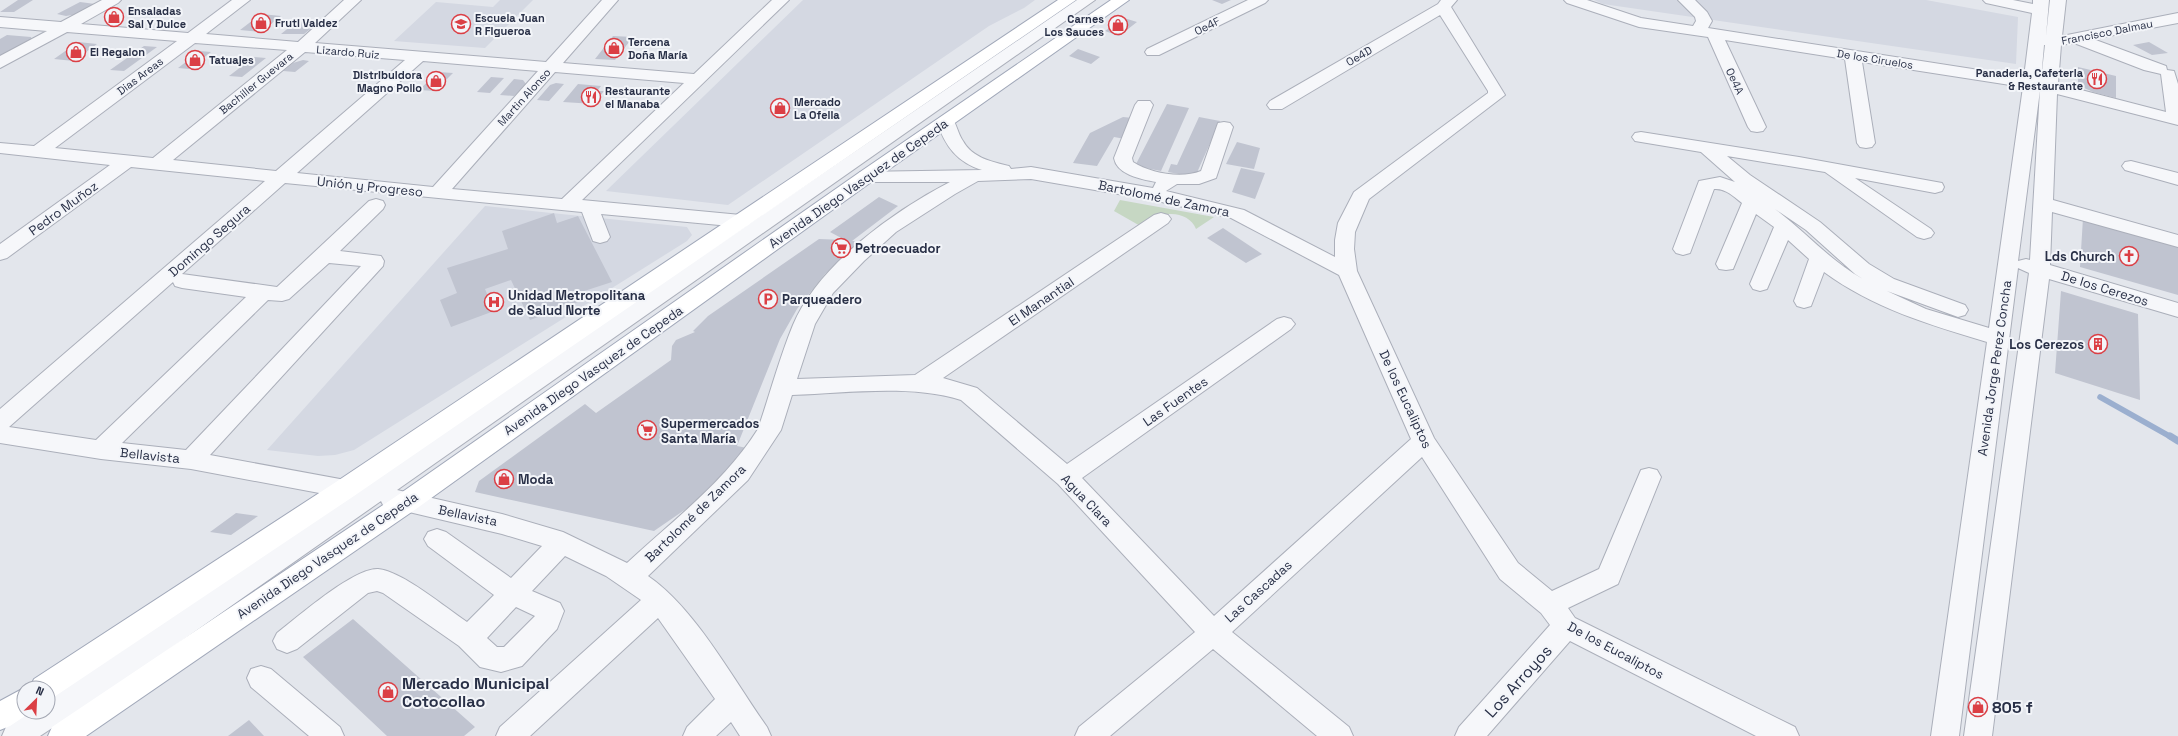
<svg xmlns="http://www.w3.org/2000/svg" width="2178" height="736" font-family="'Space Grotesk',sans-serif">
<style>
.built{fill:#d4d8e2}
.green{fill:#c6d7c3}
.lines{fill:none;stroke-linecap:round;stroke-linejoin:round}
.stream-far1{stroke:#9bafcf;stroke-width:5.5}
.stream{stroke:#9bafcf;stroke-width:7}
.building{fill:#c0c4d0}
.minor-casing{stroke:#abafba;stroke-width:2}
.major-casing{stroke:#a1a8b9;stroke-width:2}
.minor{fill:#f6f7fa;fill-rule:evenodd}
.major{fill:#fff;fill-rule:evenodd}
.labels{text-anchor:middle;stroke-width:4;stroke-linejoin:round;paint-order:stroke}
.far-poi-label{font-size:11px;font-weight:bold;fill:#293047;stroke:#f3f5f9;text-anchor:start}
.far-street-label{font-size:11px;fill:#293047;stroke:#f3f5f9}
.street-label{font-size:13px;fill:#293047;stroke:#f3f5f9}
.poi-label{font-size:13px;font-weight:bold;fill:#293047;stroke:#f3f5f9;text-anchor:start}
.near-street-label{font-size:16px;fill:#293047;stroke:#f3f5f9}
.near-poi-label{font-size:16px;font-weight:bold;fill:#293047;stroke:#f3f5f9;text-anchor:start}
</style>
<rect width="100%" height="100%" fill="#e3e6ec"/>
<path class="built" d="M500,0H533L485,48L394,41L436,2L493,7Z
M803,0H1035L1024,8L989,26L728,205L606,191Z
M1594,0H1926L2018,17L2016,64L1603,4Z
M485,206L687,227L692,235L687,241L354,450L335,455L318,456L267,450Z"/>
<path class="green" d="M1120,200L1214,217L1196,229C1191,216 1174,211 1161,216C1154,218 1148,224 1142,227L1114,211Z"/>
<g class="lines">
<path class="stream-far1" d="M2100,397L2171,437"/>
<path class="stream" d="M2170,436L2178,441"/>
</g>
<path class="building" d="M18,0H33L14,12H0Z
M1212,0H1231L1222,4Z
M80,2L95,4L78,14L66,16L57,14Z
M115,13H123L112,21L104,20Z
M261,14L281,16L261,32L240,30Z
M1124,18L1137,22L1119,36L1105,31Z
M297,21L318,23L304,34H281Z
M7,35L31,37L32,40L0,58V39Z
M613,36L633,37L615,60L595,59Z
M78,42L97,44L74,61L54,59Z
M2149,42L2168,53L2152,55L2133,45Z
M144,46L157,47L124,71L110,70Z
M1078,49L1100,57L1091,64L1069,56Z
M200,51L211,52L189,69L178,68Z
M254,57L266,58L242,77L229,76Z
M303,60L309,61L295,72L283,71L293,63Z
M2078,67L2116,76V98L2093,92L2080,86L2078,83Z
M438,72L453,73L435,91L419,90Z
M491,77L504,78L490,93L477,92Z
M514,79L523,80L526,84L514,96L500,95Z
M556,83L564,84L549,101L537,100L550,85Z
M578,84L601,86L597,91H604L594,104L563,102Z
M1167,104L1189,108L1161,171L1135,166Z
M1123,117L1133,118L1125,139L1114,137L1097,166L1073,163L1090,133Z
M1199,117L1220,121L1195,177L1168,172L1171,164L1177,165Z
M1237,142L1260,148L1254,169L1226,164Z
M1241,168L1265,173L1255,199L1232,192Z
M879,197L898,206L852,241H859L825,274L797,309L780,339L737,446L747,448L702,498L654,531L475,492L479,481L585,404L596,413L671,360L672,346L676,340L695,332L693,331L708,316L819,239L845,240L830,232Z
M554,213L557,223L578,216L612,282L575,294L578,302L530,320L511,280L485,289L494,311L451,327L440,300L457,293L447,268L508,249L502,231Z
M2083,218L2178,244V295L2080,267Z
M1223,228L1262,254L1246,263L1207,238Z
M2061,291L2138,314L2140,400L2055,373Z
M236,513L258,516L231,535L210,532Z
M353,619L475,727L464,736H387L303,657Z
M249,720L264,736H228Z"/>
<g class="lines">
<defs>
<path id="minor" d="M102,0H121L118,3L81,24L188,33L232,0H250L206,34L298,42L344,0H361L315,43L546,62L602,0H618L563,63L694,74L772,0H789L582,200L741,215L748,217L751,221L749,224L1077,0H1095L397,490L502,514L563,532L627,563C672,521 725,482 758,429C770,394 779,359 793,325C818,265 894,211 950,182H867L860,180L858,176L860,172L982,170C957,162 945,146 937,122L940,118L946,117L952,118C957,125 958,134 963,141C972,158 993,162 1009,166L1011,169L1031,167L1153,188L1156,182C1141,179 1117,175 1114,158L1135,105L1138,101H1150L1153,105L1132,158L1133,162C1150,173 1181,179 1201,171L1218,123L1224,122L1230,123L1233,127L1216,178L1199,184H1177L1166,191L1244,210L1335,257V240L1338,223L1354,192L1488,93V91L1440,15L1282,109H1270L1267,105L1270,101L1438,4L1441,0H1457L1451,7L1505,95L1369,199L1355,232L1354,249L1357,271L1434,438L1518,563L1552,591L1599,569L1641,470L1649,468L1657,470L1661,477L1618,584L1568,608L1575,618L1795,727L1799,736H1756L1570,641L1487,736H1455L1459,727L1550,625L1541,613L1500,579L1422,457L1232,632L1349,727L1353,736H1317L1213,649L1110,736H1075L1079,727L1195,632L1058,484L961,400C912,384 844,393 792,395L781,430L748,480L648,576C695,608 733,679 767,727L771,736H740L731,722L716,736H683L687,727L715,699L658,618L530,736H496L500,727L641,600L606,576L565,556L532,591L560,603L564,611L557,629L522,666L501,672L480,667L459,646L383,593L377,591L368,593L297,649L287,653L277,649L273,641L277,633C298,617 353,568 378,569C402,571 446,608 467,622L494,595L428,546L424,539L428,532L437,529L446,532L511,578L542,546L502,534L392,508L383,505L381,501L137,672L40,736H2L6,727L28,712H48V699L117,654L346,498L191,469L101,459L0,443V409L265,181L131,167L7,258L0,260V244L110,165L0,153V143L34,146L177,41L67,32L0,68V56L47,31L0,27V17L61,22ZM195,43L287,50L153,158L55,148ZM305,52L405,60L276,171L173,160ZM423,61L538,71L433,187L297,173ZM555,72L684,83L562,199L452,189ZM1031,179L1153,200L1231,218L1339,275L1411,439L1214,616L1082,478L1291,329L1295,324L1291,319L1284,317L1277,319L1067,464L977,388L943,378L1168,223L1171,219L1168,215L1161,213L1154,215L915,375L797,379L815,324L833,293L864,261L896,232L955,194L978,181ZM285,183L582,212L593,241L600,243L607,241L610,237L601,214L741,227L746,226L367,484L210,455L383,266L384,261L381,256L340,251L383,209L385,205L383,201L376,199L369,201L277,287L182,274ZM329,263L361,266L186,450L122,443L268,300L282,301L289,299ZM173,282L175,286L182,288L246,297L96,440L9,427ZM516,607L535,616L504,647H497L487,638Z
M1248,0H1268L1265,3L1159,55H1147L1145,52L1147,49Z
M1564,0H1587L1641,18L1693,26L1696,21L1695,17L1678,0H1695L1707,12L1712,21L1708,28L2024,77L2032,13L1986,3L1983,0H2013L2033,4V0H2049L2046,36L2050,0H2066L2062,36L2178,13V23L2093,39L2166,66L2167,70L2174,71L2178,84V125L2057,94L2053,200L2178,235V247L2052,212L2050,265L2178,303V317L2049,279L1992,736H1964L2029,273L2018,268L1959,736H1931L1987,342C1930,325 1873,308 1824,272L1811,306L1804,308L1797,306L1794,301L1809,259L1788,240L1767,289L1760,291L1753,289L1750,284L1774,227L1756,214L1733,269L1726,270L1719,269L1716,264L1742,203C1733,196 1725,188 1714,189L1690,253L1683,255L1676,253L1673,249L1699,181L1720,177L1735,182L1701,152L1635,141L1632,137L1635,133L1641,132L1799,157L1942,183L1944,187L1942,191L1935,193L1855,178L1931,229L1934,233L1931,237L1924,239L1917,237L1825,172L1727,156L1750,175L1820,222L1869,264L1894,279L1965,305L1968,310L1965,315L1958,317L1887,291L1926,309L1989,328L2023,87L1862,62L1875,143L1872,147L1866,148L1860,147L1857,143L1845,59L1725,40L1766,127L1763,131L1757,132L1751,131L1748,127L1708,37L1639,27L1567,3ZM2074,43L2144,70L2161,74L2166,112L2058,84L2061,45ZM2044,45H2045L2041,80ZM2040,90L2030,260L2026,259L2018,261ZM1775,209L1806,230L1855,274L1863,279C1830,261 1806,232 1775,209Z
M2131,161L2178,173V185L2125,170L2122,166L2125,162Z
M261,666L271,669L340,727L344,736H309L251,687L247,678L251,669Z"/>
<path id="major" d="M1058,0H1076L354,496L54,697L48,699V688H30L34,679L336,482Z
M1111,0H1129L874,180L416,509L86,736H48L52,727L398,495L860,172Z
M24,688V712H31L10,726L0,730V701Z"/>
</defs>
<use href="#minor" class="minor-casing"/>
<use href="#major" class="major-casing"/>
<use href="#minor" class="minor"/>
<use href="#major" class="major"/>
</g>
<defs>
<symbol id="shop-ring" viewBox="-11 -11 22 22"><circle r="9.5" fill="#f3f5f9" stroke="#db3f45" stroke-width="1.5"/><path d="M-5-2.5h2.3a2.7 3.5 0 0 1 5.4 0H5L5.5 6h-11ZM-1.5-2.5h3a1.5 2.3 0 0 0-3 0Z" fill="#db3f45"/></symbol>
<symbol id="school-ring" viewBox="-11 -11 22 22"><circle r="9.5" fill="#f3f5f9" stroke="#db3f45" stroke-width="1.5"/><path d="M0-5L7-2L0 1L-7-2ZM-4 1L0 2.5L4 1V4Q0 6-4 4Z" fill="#db3f45"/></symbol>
<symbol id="restaurant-ring" viewBox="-11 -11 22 22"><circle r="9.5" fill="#f3f5f9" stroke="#db3f45" stroke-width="1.5"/><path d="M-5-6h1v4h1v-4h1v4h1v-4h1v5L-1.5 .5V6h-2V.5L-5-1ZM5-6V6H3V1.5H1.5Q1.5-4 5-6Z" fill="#db3f45"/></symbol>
<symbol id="supermarket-ring" viewBox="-11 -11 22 22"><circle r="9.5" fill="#f3f5f9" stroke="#db3f45" stroke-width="1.5"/><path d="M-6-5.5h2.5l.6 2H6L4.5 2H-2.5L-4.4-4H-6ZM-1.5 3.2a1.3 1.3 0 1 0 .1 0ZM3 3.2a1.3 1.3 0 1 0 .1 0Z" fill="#db3f45"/></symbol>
<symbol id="church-ring" viewBox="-11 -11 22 22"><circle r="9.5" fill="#f3f5f9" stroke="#db3f45" stroke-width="1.5"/><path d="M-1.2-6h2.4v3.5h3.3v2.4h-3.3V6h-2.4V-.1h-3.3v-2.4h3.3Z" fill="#db3f45"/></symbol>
<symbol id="parking-ring" viewBox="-11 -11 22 22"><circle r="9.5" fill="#f3f5f9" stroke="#db3f45" stroke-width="1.5"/><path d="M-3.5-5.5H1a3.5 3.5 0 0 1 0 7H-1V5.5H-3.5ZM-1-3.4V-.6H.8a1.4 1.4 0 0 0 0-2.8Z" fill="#db3f45"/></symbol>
<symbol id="hospital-ring" viewBox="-11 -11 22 22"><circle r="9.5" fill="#f3f5f9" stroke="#db3f45" stroke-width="1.5"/><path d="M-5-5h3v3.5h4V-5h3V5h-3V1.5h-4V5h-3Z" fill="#db3f45"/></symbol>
<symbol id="building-ring" viewBox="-11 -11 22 22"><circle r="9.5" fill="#f3f5f9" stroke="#db3f45" stroke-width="1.5"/><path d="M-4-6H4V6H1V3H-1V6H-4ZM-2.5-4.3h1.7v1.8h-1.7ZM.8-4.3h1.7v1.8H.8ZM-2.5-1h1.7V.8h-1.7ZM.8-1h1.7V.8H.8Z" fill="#db3f45"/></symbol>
</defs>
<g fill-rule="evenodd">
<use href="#shop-ring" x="103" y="6" width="22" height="22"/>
<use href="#shop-ring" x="250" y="12" width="22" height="22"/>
<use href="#school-ring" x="450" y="13" width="22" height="22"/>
<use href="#shop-ring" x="1107" y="14" width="22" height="22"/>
<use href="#shop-ring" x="603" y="37" width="22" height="22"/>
<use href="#shop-ring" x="65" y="41" width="22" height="22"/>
<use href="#shop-ring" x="184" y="49" width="22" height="22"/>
<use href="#restaurant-ring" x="2086" y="68" width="22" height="22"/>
<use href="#shop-ring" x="425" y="70" width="22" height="22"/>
<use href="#restaurant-ring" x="580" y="86" width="22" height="22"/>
<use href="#shop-ring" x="769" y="97" width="22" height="22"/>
<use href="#supermarket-ring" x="830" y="237" width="22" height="22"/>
<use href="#church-ring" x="2118" y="245" width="22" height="22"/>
<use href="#parking-ring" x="757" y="288" width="22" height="22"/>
<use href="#hospital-ring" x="483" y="291" width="22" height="22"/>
<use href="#building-ring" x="2087" y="333" width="22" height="22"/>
<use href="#supermarket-ring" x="636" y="419" width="22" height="22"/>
<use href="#shop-ring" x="493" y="468" width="22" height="22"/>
<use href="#shop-ring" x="377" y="681" width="22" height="22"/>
<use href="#shop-ring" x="1967" y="696" width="22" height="22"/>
</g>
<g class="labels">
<g class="far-poi-label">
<text x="128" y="15">Ensaladas<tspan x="128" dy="13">Sal Y Dulce</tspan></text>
<text x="475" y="22">Escuela Juan<tspan x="475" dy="13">R Figueroa</tspan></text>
<text x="1104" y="23" text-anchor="end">Carnes<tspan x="1104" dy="13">Los Sauces</tspan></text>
<text x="275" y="27">Fruti Valdez</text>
<text x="628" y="46">Tercena<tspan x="628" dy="13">Doña María</tspan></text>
<text x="90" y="56">El Regalon</text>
<text x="209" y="64">Tatuajes</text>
<text x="2083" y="77" text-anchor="end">Panaderia, Cafeteria<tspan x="2083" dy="13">&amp; Restaurante</tspan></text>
<text x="422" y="79" text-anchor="end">Distribuidora<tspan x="422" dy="13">Magno Pollo</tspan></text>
<text x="605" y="95">Restaurante<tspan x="605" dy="13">el Manaba</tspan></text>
<text x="794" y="106">Mercado<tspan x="794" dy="13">La Ofelia</tspan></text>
</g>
<g class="far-street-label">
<text transform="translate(1207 26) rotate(-26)" y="4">Oe4F</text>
<text transform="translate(2107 32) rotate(-11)" y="4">Francisco Dalmau</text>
<text transform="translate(348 52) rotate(5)" y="4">Lizardo Ruiz</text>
<text transform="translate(1359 56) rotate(-30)" y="4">Oe4D</text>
<text transform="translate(1875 59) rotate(9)" y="4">De los Ciruelos</text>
<text transform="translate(140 76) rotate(-37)" y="4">Dias Areas</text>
<text transform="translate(1735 81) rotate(65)" y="4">Oe4A</text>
<text transform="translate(256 83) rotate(-39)" y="4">Bachiller Guevara</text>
<text transform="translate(524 97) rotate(-48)" y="4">Martin Alonso</text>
</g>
<g class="street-label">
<text transform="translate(858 183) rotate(-35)" y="5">Avenida Diego Vasquez de Cepeda</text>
<text transform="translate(370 186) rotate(6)" y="5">Unión y Progreso</text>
<text transform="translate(1164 198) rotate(12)" y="5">Bartolomé de Zamora</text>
<text transform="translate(63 208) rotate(-36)" y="5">Pedro Muñoz</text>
<text transform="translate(209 240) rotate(-41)" y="5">Domingo Segura</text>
<text transform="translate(2105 288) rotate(17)" y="5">De los Cerezos</text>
<text transform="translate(1041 301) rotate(-34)" y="5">El Manantial</text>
<text transform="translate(1994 368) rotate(-82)" y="5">Avenida Jorge Perez Concha</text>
<text transform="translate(593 370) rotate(-35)" y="5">Avenida Diego Vasquez de Cepeda</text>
<text transform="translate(1406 399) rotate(65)" y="5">De los Eucaliptos</text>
<text transform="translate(1175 401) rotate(-35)" y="5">Las Fuentes</text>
<text transform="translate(150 455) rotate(6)" y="5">Bellavista</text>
<text transform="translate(1087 500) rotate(46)" y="5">Agua Clara</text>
<text transform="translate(695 513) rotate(-44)" y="5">Bartolomé de Zamora</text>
<text transform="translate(468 515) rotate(12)" y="5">Bellavista</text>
<text transform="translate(327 555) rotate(-34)" y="5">Avenida Diego Vasquez de Cepeda</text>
<text transform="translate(1258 591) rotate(-42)" y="5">Las Cascadas</text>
<text transform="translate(1616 650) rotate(28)" y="5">De los Eucaliptos</text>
</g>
<g class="poi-label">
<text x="855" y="253">Petroecuador</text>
<text x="2115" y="261" text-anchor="end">Lds Church</text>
<text x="508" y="300">Unidad Metropolitana<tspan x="508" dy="15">de Salud Norte</tspan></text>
<text x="782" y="304">Parqueadero</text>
<text x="2084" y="349" text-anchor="end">Los Cerezos</text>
<text x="661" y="428">Supermercados<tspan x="661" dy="15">Santa María</tspan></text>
<text x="518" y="484">Moda</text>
</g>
<g class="near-street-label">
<text transform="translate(1518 681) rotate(-48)" y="6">Los Arroyos</text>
</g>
<g class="near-poi-label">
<text x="402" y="689">Mercado Municipal<tspan x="402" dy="18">Cotocollao</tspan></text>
<text x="1992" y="713">805 f</text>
</g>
</g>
<g transform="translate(36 700) rotate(24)"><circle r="19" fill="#f3f5f9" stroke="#a2a6b2"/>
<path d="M0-3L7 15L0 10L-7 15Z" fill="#db3f45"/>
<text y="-6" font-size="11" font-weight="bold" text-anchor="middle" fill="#293047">N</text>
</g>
</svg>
